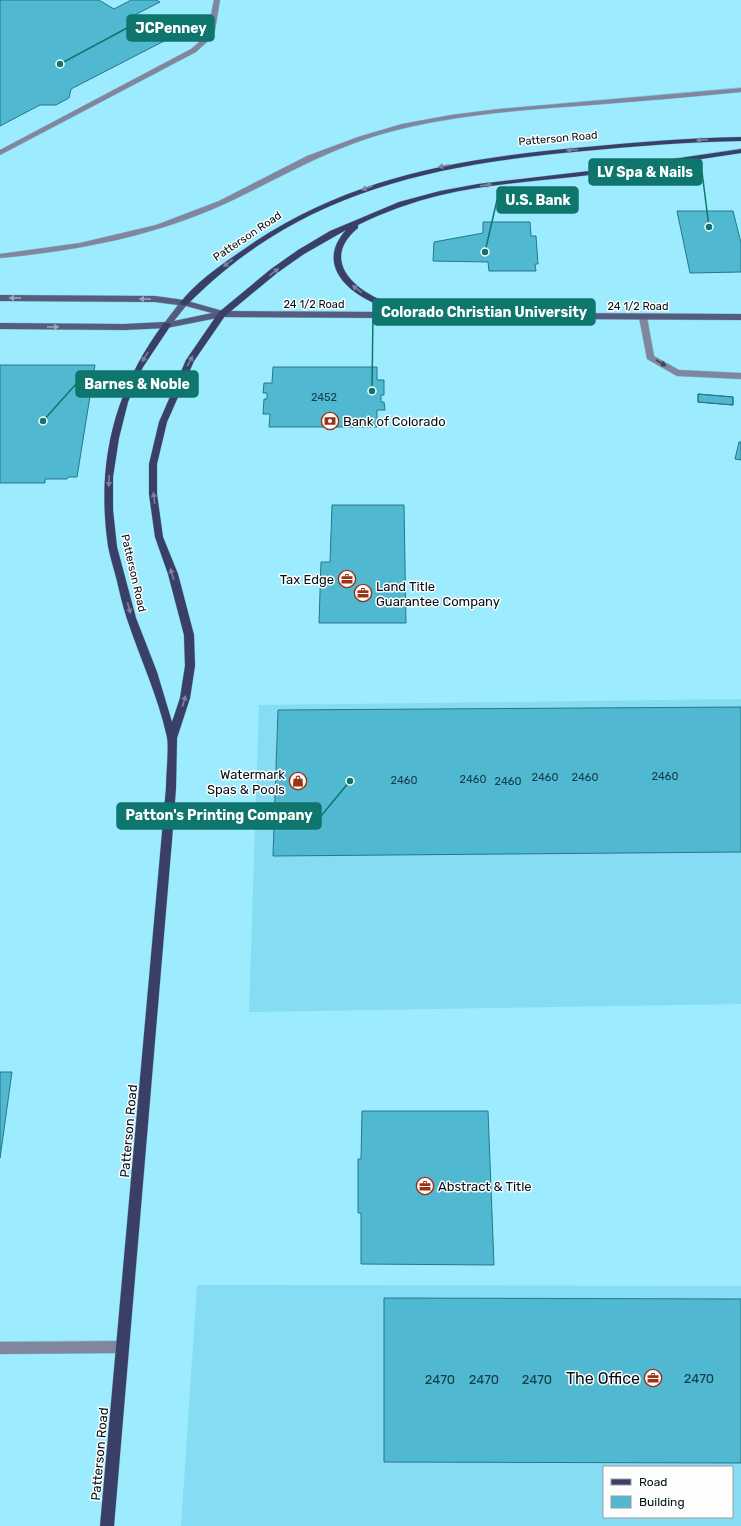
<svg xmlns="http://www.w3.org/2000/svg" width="741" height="1526" font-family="Rubik,sans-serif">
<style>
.built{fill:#86dcf2;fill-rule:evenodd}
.building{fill:#51b8d1;stroke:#267789}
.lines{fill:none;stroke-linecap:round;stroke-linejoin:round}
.lane-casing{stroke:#84c8da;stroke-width:1}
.street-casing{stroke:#84c8da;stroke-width:1}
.secondary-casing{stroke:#84c8da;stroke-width:1}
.primary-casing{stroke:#84c8da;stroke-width:1}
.lane{fill:#81869e;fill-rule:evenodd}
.street{fill:#81869e;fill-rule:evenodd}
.secondary{fill:#565c7e;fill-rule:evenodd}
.primary{fill:#393f67;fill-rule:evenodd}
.oneway{fill:#7e829c}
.oneway2{fill:#a1a4b7}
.oneway3{fill:#3a4654}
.labels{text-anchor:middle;stroke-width:3;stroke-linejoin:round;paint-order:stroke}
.far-street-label{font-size:11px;fill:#001117;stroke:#fdfdfd}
.number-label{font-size:11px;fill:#143b46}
.poi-label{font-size:13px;fill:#001117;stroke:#fdfdfd;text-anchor:start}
.street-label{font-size:13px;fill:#001117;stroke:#fdfdfd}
.near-number-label{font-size:13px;fill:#143b46}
.near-poi-label{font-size:16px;fill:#001117;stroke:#fdfdfd;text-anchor:end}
.leader{fill:none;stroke:#0f766e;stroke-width:1.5}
.callout-dot{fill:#0f766e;stroke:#fdfdfd;stroke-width:1.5}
.callout{fill:#0f766e;stroke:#0f766e;stroke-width:1.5}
.callout-label{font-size:14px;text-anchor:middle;font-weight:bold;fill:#fff}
</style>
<rect width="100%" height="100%" fill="#9debff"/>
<path class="built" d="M741,699V1004L249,1012L259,705Z
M197,1285L741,1286V1526H181ZM604,1467H732V1517H604Z"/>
<path class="building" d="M0,0H99L114,9L131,0H156L160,2L131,17L168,39L71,89L69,98L56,105H40L0,126Z
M677,211H733L741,243V272L690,273Z
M483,222H530L531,236H536L538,264H535L536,271H489L488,262L433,261L434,242L483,233Z
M0,365H95L77,477H68L67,479H45V483H0Z
M273,367H377V380H384V395H381V402H384L385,410H377V427H269L270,414H263L264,399H267V393H263L264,383H272Z
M698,394L733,397V405L698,402Z
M698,394L733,397V405L698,402Z
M739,442H741V460L735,459Z
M332,505H404L406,623H319L321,562H330Z
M741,707V852L273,856L278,710Z
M0,1072H12L0,1158Z
M362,1111H488L494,1265L361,1264V1213H358V1159H361Z
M384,1298L741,1299V1463L384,1462Z"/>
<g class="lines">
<defs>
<path id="lane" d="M214,0H220L215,30L208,41L196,52L0,155V150L191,49C214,31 208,24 214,0Z
M741,88V92C691,97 641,101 591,105C521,110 450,115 382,134C322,151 270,184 213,209C145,238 73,251 0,258V254L80,243L156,225L219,201L307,156L358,137L402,124L451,115L499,109Z
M643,314L647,317L654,356L679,370L741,373V379L677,376L647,359L639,317Z"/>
<path id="street" d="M123,1341L127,1343L129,1347L127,1351L123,1353L0,1354V1342Z"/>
<path id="secondary" d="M0,295L155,296L184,300L223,311L741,314V320L222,317L167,328L124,330L0,329V323L124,324L165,322L178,305L155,302L0,301ZM186,306L212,313L174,321Z"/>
<path id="primary" d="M741,137V141C688,142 636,146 584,151C431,165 299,191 187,305H181L180,303C195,283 217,268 237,254C343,177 460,158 587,147C638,142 690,138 741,137Z
M741,149V153C693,160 645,168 597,174C545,181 491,183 441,195C412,202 384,212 358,225V228C318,261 357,293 392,304C410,309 429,310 447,312L451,315L450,317C442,319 431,316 422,315C406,313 389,310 374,303C342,289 318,261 346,230L304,254L277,273L225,316L194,361L167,422L157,464V494L163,537L178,574L194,635L195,666L190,698L177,738L176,788L172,840L114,1526H100L166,788C166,774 169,750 167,737C158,696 140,658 127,619C123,607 120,594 117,581C114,569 110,557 108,546C96,463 114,390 164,323H170L171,325L143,367L128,402L119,438L113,477V510L117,547L136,618L157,672L172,722L180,698L185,666L184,635L168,574L155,537L149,494V464L159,422L186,360L219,312L271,269L298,250L330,231L399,202L440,191L478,184L598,170Z"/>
</defs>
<use href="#lane" class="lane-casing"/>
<use href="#street" class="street-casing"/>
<use href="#secondary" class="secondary-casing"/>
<use href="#primary" class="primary-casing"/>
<use href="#lane" class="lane"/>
<use href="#street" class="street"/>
<use href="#secondary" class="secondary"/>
<use href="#primary" class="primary"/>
</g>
<defs><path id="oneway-solid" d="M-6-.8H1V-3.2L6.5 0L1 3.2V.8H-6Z"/></defs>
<g class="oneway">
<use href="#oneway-solid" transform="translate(702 140) rotate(176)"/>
<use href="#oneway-solid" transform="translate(572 150) rotate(175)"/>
<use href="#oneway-solid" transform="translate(444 166) rotate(169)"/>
<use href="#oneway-solid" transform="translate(486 185) rotate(-8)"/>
<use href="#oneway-solid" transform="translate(367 188) rotate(160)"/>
<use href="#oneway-solid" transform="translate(228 263) rotate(143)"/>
<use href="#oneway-solid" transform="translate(274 272) rotate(-37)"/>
<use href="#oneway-solid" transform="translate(357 289) rotate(-143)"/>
<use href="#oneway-solid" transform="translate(145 357) rotate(121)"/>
<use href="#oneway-solid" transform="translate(190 361) rotate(-61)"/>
<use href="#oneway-solid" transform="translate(109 481) rotate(92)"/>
<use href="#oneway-solid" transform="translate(154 498) rotate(-97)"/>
<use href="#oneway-solid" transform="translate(172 574) rotate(-107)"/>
<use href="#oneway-solid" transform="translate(129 608) rotate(75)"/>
<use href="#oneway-solid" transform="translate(184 701) rotate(-74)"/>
</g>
<g class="oneway2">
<use href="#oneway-solid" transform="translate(15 298) rotate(-180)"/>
<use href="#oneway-solid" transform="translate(145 299) rotate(180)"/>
<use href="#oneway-solid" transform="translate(53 327)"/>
</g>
<use class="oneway3" href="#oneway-solid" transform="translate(661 363) rotate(31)"/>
<defs>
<symbol id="bank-ring" viewBox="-11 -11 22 22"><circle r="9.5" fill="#fdfdfd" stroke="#9b3316" stroke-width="1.5"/><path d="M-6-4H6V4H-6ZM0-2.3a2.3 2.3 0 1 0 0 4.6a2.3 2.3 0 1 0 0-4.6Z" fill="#9b3316"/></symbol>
<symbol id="office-ring" viewBox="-11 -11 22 22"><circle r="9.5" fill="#fdfdfd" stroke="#9b3316" stroke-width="1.5"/><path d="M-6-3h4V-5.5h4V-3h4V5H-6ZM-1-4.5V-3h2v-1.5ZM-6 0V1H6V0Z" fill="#9b3316"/></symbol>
<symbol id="shop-ring" viewBox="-11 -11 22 22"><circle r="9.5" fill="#fdfdfd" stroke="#9b3316" stroke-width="1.5"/><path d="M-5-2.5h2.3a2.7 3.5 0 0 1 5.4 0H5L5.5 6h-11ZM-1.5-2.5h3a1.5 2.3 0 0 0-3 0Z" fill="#9b3316"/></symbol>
</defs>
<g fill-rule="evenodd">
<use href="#bank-ring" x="320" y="411" width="20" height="20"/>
<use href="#office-ring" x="337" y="569" width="20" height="20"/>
<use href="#office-ring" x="353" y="583" width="20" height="20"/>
<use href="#shop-ring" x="288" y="771" width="20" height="20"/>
<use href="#office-ring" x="415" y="1176" width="20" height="20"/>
<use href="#office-ring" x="643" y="1368" width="20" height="20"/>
</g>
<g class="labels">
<g class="far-street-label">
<text transform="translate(558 138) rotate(-5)" y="4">Patterson Road</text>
<text transform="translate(247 236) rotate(-34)" y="4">Patterson Road</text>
<text x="314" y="308">24 1/2 Road</text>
<text x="638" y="310">24 1/2 Road</text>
<text transform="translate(134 573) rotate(77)" y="4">Patterson Road</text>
</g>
<g class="number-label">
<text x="324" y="401">2452</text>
<text x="665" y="780">2460</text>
<text x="545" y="781">2460</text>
<text x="585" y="781">2460</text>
<text x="473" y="783">2460</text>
<text x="404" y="784">2460</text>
<text x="508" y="785">2460</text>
</g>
<g class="poi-label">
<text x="343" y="426">Bank of Colorado</text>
<text x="334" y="584" text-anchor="end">Tax Edge</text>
<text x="376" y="591">Land Title<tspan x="376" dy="15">Guarantee Company</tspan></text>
<text x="285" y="779" text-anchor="end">Watermark<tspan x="285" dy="15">Spas &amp; Pools</tspan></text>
<text x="438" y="1191">Abstract &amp; Title</text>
</g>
<g class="street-label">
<text transform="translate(128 1131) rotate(-85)" y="5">Patterson Road</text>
<text transform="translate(99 1454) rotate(-85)" y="5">Patterson Road</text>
</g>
<g class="near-number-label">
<text x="699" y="1383">2470</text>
<text x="440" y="1384">2470</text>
<text x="484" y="1384">2470</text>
<text x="537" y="1384">2470</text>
</g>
<g class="near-poi-label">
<text x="640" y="1384">The Office</text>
</g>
</g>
<path class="leader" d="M60 64L127 28M709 227L702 172M485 252L497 200M372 391L373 312M43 421L76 384M350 781L321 816"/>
<g class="callout-dot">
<circle cx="60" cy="64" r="4"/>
<circle cx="709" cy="227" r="4"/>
<circle cx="485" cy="252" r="4"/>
<circle cx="372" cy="391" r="4"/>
<circle cx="43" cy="421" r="4"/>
<circle cx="350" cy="781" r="4"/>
</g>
<g class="callout">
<rect x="127" y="15" width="87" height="26" rx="4"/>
<rect x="589" y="159" width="113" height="26" rx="4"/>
<rect x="497" y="187" width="81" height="26" rx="4"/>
<rect x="373" y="299" width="222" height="26" rx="4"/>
<rect x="76" y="371" width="122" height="26" rx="4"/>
<rect x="117" y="803" width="204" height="26" rx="4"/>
</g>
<g class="callout-label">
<text x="171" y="33">JCPenney</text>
<text x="645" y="177">LV Spa &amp; Nails</text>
<text x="538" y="205">U.S. Bank</text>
<text x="484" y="317">Colorado Christian University</text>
<text x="137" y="389">Barnes &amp; Noble</text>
<text x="219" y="820">Patton's Printing Company</text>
</g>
<rect x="603" y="1466" width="130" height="52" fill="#fdfdfd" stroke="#989fa1"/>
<rect x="611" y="1479" width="20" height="6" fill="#393f67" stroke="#989fa1"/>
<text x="639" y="1486" font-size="12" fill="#001117">Road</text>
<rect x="611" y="1496" width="20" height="12" fill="#51b8d1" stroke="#989fa1"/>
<text x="639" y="1506" font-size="12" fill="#001117">Building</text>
</svg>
